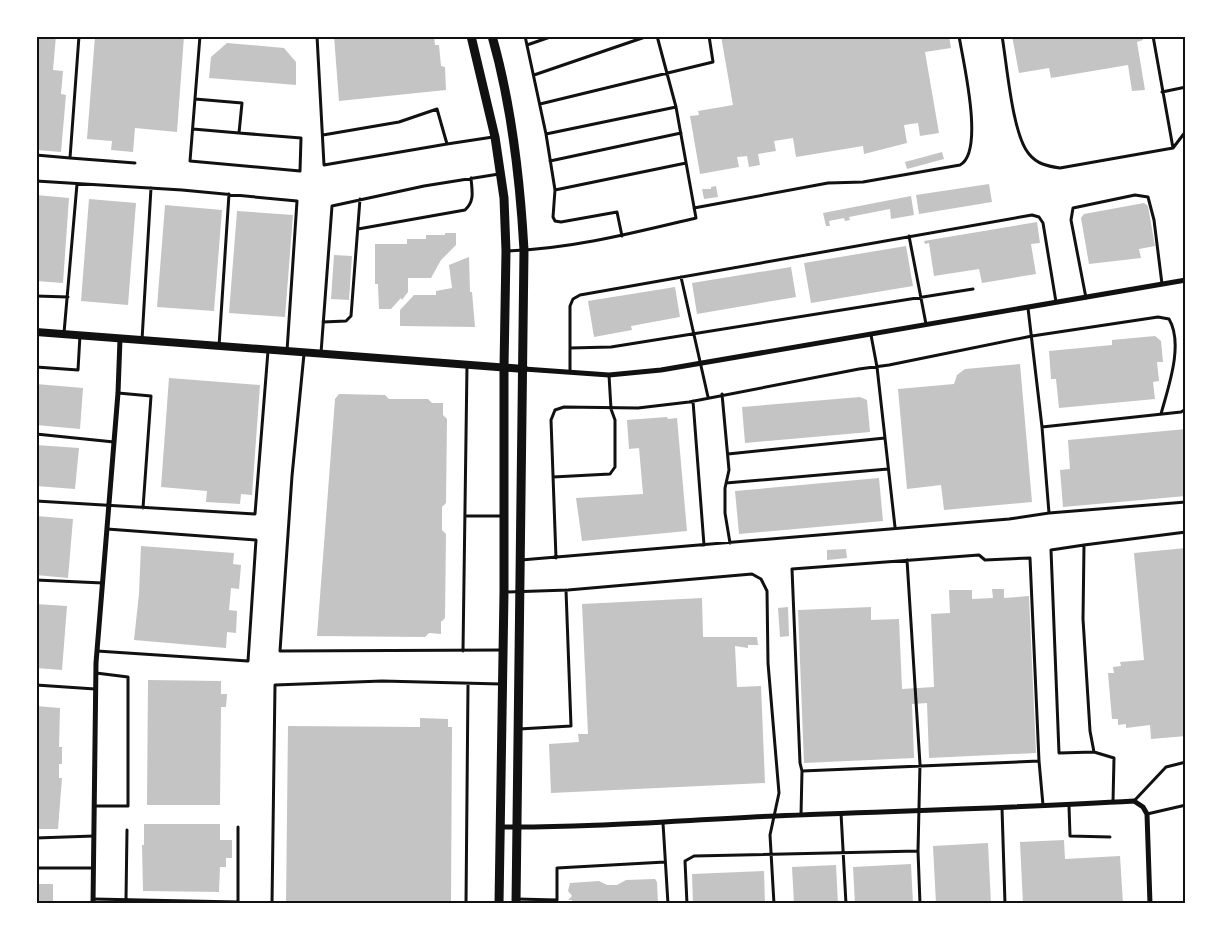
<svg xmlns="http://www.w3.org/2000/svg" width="1222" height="940" font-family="'Space Grotesk',sans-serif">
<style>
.building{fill:#c4c4c4}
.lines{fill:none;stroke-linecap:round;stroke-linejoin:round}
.service{stroke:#111;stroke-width:3}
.minor{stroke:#111;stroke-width:5}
.tertiary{stroke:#111;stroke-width:8}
.secondary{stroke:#111;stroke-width:9}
.neatline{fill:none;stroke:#111;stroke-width:2}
</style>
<rect width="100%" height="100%" fill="#fff"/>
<path class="building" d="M36,36H56L53,70L63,71L61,94L66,95L61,152L36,150Z
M95,36H184L177,132L135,128L133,152L111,150L112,141L87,139Z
M334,36H434L435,45H439L441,66L445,67L446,90L339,101Z
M721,36H949L951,48L925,52L939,133L920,136L918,123L904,125L907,143L864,154L863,146L796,157L793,138L774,141L776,151L758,154L760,165L749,167L747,156L737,157L739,167L700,174L690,116L699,115L698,111L733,105Z
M1012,36H1143V40L1137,42L1145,90L1132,91L1128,65L1051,78L1049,68L1019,73Z
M227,43L284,48L296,62V85L209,78L211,57Z
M942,152L944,159L907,169L905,162Z
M989,184L992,202L919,214L916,195Z
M716,186L718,197L704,199L702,189H711V187Z
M36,195L69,198L63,283L36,281Z
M911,196L914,215L891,219L890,209L849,217L850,220L845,221L844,218L829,221L830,226H826L823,213Z
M89,199L136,203L128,305L81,301Z
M1144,203L1148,206L1155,246L1139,249L1141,258L1089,264L1081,218L1084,214Z
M165,205L222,210L214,311L157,307Z
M237,211L293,215L285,317L229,313Z
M1037,222L1040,243L1031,244L1036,274L982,283L979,269L934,276L929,243L925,244L924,241Z
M445,233H456V245L441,260L431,278H408V292L402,300L401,298L391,309H379L378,284H375V244H407V239H426V235H445Z
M906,246L913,286L811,303L804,263Z
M334,255L352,256L349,300L331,299Z
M469,257L470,292H472L475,327L400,326V310L414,295H436V291L452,288L449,265Z
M791,267L796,297L697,314L692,283Z
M675,287L680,317L631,326L632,330L594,337L588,301Z
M1155,336L1161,341L1163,362H1157L1159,381L1153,382L1155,399L1059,408L1056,379H1051L1049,351L1112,345V340Z
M1020,364L1032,502L944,510L941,485L907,489L898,389L954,384L957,375L965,369Z
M169,378L260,385L252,495L241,494L240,504L206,502L207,491L161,487Z
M36,384L83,388L80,429L36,425Z
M339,394L385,395L389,399H428L432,403H443V415L447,419L446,503L442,507V530L446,534L445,618L441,622V634L429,633L425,637L317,636L335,399Z
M860,397L867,400L870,432L745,443L742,407Z
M667,417L668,419L677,418L687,531L582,541L576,498L643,494L639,448L629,449L627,420Z
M1186,429V496L1063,507L1060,470L1070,469L1068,440Z
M36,445L79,448L75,489L36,486Z
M879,478L883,521L739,534L735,491Z
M36,516L73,519L68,578L36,575Z
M141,546L234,553L233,564L241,565L239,589L231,588L229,610L237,611L236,633L227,632L226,648L134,640L139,594Z
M1186,548V736L1151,739L1150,725L1126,728V724L1118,725V719H1112L1108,673H1114L1113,667L1121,666L1120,662L1144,660L1134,553Z
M846,549L847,558L827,560V550Z
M992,589H1004V598L1029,596L1036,753L929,758L927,703L912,704L914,758L804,763L798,610L871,607V620L899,619L902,689L934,687L931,614L950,613L949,590H972V599L993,598Z
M702,598L703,637H757L758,645H748V648L735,646L737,687L761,686L765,783L551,793L549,744L579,742L578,734H588L582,604Z
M36,604L67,606L62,670L36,668Z
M788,607L789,636L780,637L778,608Z
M148,680L221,681V694H227L226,707H221L220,805H147Z
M36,706L60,708L59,747H62V764H59V778H62L58,829H36Z
M420,718L448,719V727H452L451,904H286L288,726L420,727Z
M144,824H220V840H232V858H226V867H220L219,892L143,891L142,845H144Z
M1064,840L1065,859L1120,856L1123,904H1023L1020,842Z
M988,843L991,904H936L933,846Z
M911,864L913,904H855L853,867Z
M836,865L838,904H794L792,867Z
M764,871L765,904H693L692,874Z
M655,879L657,882L658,904H572V900H568L572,896L568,891L570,883L599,881L607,885H617L626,880Z
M36,884H53V904H36Z"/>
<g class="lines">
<path class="service" d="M200,36L190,161L300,171L301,138L239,133
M317,36L324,165L447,144L437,109L399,122L323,135
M525,36L546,134L555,190L553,217L555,221L561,222L617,212L622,236
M1002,36C1007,64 1012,134 1029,154C1037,164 1047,166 1060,168L1173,148L1186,131
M1153,36L1173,148
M527,45L553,36
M534,75L648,36
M1162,92L1186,87
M540,104L713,62L709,36
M193,129L239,133L242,103L195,99
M546,134L676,107
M447,144L493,137
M36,155L70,158L79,36
M70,158L135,163
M550,161L681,133
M36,181L182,190L297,201L287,351
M555,190L686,163
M694,208L828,183L863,182L960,165C985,152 963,61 959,36
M358,229L465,210C475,201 472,191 471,178
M909,236L926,324
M507,251C571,249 633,233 696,218L676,107L657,36
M681,277L708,397
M36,296L68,297
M1086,298L1071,220L1073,208L1135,195L1148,197L1154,220L1162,284
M1028,308L1042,427L1181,412L1186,409
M323,322L346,321L351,316L360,199
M64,333L77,184
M871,335L877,367L895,527
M142,340L151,188
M219,346L229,194
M570,348L611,347L973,289
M321,353L332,206L424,186L499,174
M304,354L292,476L280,651L502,650
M36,367L78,370L80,335
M570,372V306L573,299L580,295L1032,215L1039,217L1043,223L1056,302
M118,393L151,396L143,508
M722,394L729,470L725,488V513L730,543
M693,401L704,545
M1042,427L1049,513
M36,434L114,442
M728,454L885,438
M553,477L610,474L615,467V420L611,409L609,375
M726,483L888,469
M36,501L255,514L268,351
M466,516H503
M1084,545L1051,550L1059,753L1094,752
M556,558L551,420L555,410L564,407L638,408L689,402L859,369L889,365L1032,336L1158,317L1169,319C1184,344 1168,388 1161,414
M521,560L1009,519L1049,513L1186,502
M36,580L103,583
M505,592L568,590L752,574L761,579L767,591L768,663L779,793L770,835L774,904
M97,651L248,661L256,540L107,529
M463,651L467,365
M36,685L95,689
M519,729L571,726L566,590
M802,771L800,763L792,569L979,555L985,560L1030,558L1039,761
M1134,801L1166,767L1186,762
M1113,802L1114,758L1094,752L1090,731L1083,619L1084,545L1186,532
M95,806H128V677L96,673
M1069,806L1070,836L1110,837
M1002,808L1005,904
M841,813L846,904
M1147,814L1186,805
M801,815L802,771L1039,761L1043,805
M663,823L668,904
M36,838L94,836
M918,851L920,904
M36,868H93
M93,899L238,902V827
M126,899L127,830
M517,899L557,900V868L665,862
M272,904L275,685L382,681L501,684
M466,904L468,684
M687,904L685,861L694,856L918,851L920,764L907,560"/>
<path class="minor" d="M524,369L609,375L661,370L1186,280
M499,827C592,828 683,820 775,816C895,811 1015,808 1134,801L1143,807L1147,814L1150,904
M93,904L96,663L118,393L120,339"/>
<path class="tertiary" d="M36,332L524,369"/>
<path class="secondary" d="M471,36L495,137L504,198L506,251L504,368V592L499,904
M492,36C512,106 520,178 524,250L516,904"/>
</g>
<rect width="1222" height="940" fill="none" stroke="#ffffff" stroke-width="75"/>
<rect x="38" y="38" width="1146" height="864" class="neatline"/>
</svg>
